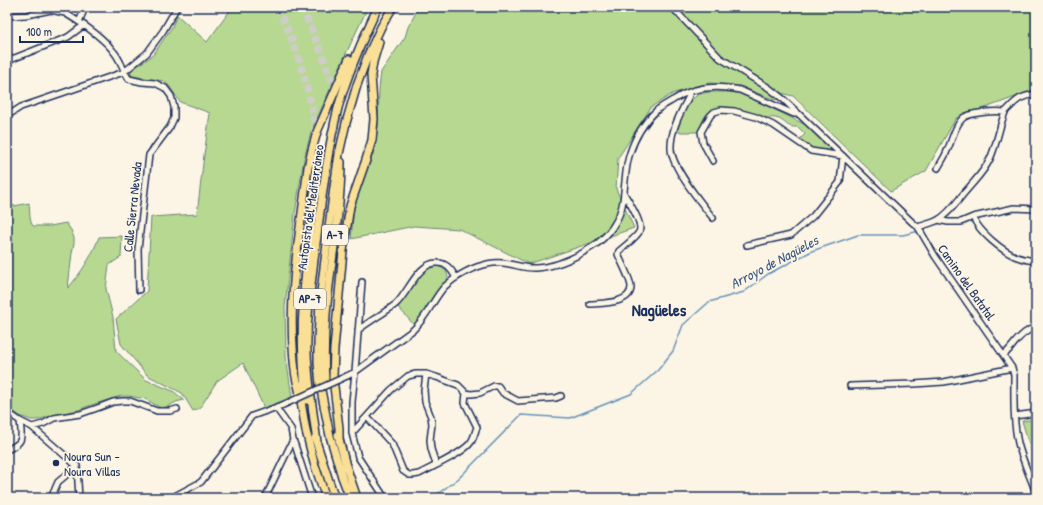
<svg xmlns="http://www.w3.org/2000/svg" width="1043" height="505" font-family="'Patrick Hand',sans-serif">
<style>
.green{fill:#b7d891;stroke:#698478}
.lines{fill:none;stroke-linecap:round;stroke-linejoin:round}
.stream{stroke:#6593ba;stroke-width:1.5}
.highway-tunnel{stroke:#cfcdca;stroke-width:7;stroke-dasharray:7 3.5;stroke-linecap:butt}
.minor-casing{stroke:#1b2f5e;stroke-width:8}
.highway-casing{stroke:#1b2f5e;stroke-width:10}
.minor{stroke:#fcf5e5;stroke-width:5}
.highway{stroke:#fadf96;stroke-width:7}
.minor-bridge-casing{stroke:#1b2f5e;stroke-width:8;stroke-linecap:butt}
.minor-bridge{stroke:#fcf5e5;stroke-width:5}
.poi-dot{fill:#1b2f5e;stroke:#fcf5e5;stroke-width:1.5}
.labels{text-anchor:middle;stroke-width:3.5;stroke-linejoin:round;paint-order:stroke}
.shield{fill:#fcf5e5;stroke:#5e6a86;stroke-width:1}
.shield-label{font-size:12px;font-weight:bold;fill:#1b2f5e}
.street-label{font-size:13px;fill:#1b2f5e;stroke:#fcf5e5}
.poi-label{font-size:13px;fill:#1b2f5e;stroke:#fcf5e5;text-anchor:start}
.water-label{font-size:14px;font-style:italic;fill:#3a5984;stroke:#fcf5e5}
.district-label{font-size:17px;font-weight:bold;fill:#1b2f5e;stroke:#fcf5e5}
</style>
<rect width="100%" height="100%" fill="#fcf5e5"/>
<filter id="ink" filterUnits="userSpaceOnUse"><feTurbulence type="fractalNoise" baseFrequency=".025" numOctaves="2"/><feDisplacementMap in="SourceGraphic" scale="8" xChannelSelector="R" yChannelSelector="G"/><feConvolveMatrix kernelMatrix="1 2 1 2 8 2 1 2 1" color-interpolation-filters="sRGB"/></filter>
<g filter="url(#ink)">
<path class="green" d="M230,7H368L343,60L311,132L304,159L295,213L285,307L286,357L292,397L264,408L243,363L217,381L200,408L193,411L182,393L147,375L121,344L116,319L147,291L151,217L197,214L204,155L210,113L180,102L170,87L164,81L132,76L130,71L153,55L172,27L177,15L207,42L229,12Z
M419,7H1036V89L1002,102L956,118L926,171L891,191L793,96L769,90L777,97L778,99L775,100L739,86L710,83L674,93L651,107L618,158L616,189L634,228L529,264L459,229L414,226L351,239L354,207L373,154L378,126L379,89L381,72L405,37L408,27Z
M716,92H734L745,95L810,127L834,150L835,153L810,150L798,141L805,134L798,127C787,128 787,123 779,119C774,117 769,118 764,118C758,117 752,113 746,111C733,107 712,103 704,118C702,122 700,128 699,132H677C682,118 685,100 700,94C705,92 711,92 716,92Z
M7,199L14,206L29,203C30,210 29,221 33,226H50L66,223L71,230L74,238V243L72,253L68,288C81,273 92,256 99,237L122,236L121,257L109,265L106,289L113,317L116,351L146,380L173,391L184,400L176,402L169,406L161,408L145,399L129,396H121L88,406L79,410L53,415L38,420H31L20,416L7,407Z
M431,266C441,265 449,270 448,281L441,285L421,318L414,325L398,307L424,271Z
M1036,419V467L1022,421Z"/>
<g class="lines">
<path class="stream" d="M432,498L459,478L521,415L570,418L631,394L658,370L673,351L683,325L709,302L744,292L768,274L812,251L858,235H903L919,231"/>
<path class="highway-tunnel" d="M277,7C293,37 304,72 311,105C315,122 315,140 316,157
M302,7L321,52L334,87L339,114L340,143"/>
<defs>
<path id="minor" d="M672,7L720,58L769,88L783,99L913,223L918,227L935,256L1012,368L1014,375C1014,397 1013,421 1018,443C1022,460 1030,476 1036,493
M7,16L27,15L51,10L65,13L84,25
M79,22L84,10L83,7
M7,61L68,37L84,25C95,33 106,41 114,52C121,60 123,71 129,79L142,82L155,83L165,88L171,96L174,107V118L170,127L149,155L138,249L139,290
M689,92V96C681,112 670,131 671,149C672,168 701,203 713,218
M7,116L21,107L124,72L147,53L163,31L177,7
M713,161L703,143L701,132L710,116L714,112L721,110L734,111L756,117L773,125L811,151L843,156L840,182L813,216L791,235L747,245
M938,168C941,162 945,157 947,151C952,141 954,127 962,119C968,112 996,111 1005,112C1017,100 1018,97 1036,94
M973,217C979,232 1002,251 1017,257C1023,259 1030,260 1036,262
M938,220L948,222H961L973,217L1014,208L1036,209
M918,227C924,225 933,223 938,220C950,213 957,201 966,191C975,180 984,172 990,159C997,144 999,128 1005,112
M362,282L355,372L352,402V433L358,457L385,498
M590,304C602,303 631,304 631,287C631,280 621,262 618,254L619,251C624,247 636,237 639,232C644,224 628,201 624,193
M358,330C370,321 384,313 396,304C408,293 419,261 438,263C447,263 452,270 456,278
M1004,355C1007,352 1010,349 1013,345C1019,337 1026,330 1036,327
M426,374L424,390L425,402L431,417L432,424L430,440L431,449L436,464
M347,376L355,372L413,330C426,318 431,304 441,291C444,286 450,282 454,279C467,270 487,261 503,263C514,264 525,269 536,268C555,267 575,258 592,247C608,237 620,220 623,201C625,186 625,170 629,156C634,139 644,122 657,110C662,106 668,103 673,100C693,87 717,85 740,90L794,114H798
M850,386L914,384L944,382L1012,368
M7,412L20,421C22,439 24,442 7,450
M1015,416L1036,413
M367,417L392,444L403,471L409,475H413L419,474C432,467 464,453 471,442C474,438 475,432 477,427L465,403L466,393
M20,421L32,427L77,466L79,498
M32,427L43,424L54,418L80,414L100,407L113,402L123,401H130L157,411H170L177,409
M352,433L391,390L408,376L416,374H426L436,377L458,385L466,393L471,394L480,393L494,386H498L503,393L518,401L556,398L561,396
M293,440L295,445L312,498
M51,498L58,482L77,466
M171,498L201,482L252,416L283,405
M265,498L293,440L291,429L276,408"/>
<path id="highway" d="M325,383C324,360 324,338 326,315C330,264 341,214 341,162
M298,384L306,431L314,463L326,498
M299,389C294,375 294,361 293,347C289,287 301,226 308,167L312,150L317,132L349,59
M306,400C303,370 301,340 303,309C305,258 316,208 316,157
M338,435L346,466L357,498
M315,438L330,484L335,498
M339,440V428L333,378L334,349L343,251L350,206L366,160L372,140L374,119L371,75L373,62L379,42
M317,442C313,412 308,382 307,352C306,315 312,279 316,243C322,198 327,152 338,108C348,73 362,40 378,7
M350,498L342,477L330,436L320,385L318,363V340L320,300L334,187L339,154L346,123L357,85L368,55L381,27L393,7"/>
</defs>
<use href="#minor" class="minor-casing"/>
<use href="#highway" class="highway-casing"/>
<use href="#minor" class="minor"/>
<use href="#highway" class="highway"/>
<defs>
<path id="minor-bridge" d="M283,405L347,376"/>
</defs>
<use href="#minor-bridge" class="minor-bridge-casing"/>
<use href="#minor-bridge" class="minor-bridge"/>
</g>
</g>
<circle class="poi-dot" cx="56" cy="463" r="4"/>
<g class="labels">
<g class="shield">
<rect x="322" y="225" width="26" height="20" rx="3"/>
<rect x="294" y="289" width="32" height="20" rx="3"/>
</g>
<g class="shield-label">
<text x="335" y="239">A-7</text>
<text x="310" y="303">AP-7</text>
</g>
<g class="street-label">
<text transform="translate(132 207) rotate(-84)" y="5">Calle Sierra Nevada</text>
<text transform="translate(310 207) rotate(-82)" y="5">Autopista del Mediterráneo</text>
<text transform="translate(967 282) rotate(55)" y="5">Camino del Batatal</text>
</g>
<g class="poi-label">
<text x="64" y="461">Noura Sun -<tspan x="64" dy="15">Noura Villas</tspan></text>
</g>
<g class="water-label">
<text transform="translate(774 262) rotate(-28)" y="5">Arroyo de Nagüeles</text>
</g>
<g class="district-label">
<text x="659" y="316">Nagüeles</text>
</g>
</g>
<rect width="1043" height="505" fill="none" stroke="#fcf5e5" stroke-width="24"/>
<rect x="12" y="12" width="1019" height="481" fill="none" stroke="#1b2f5e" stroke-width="1.5" filter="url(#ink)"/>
<path d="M20 36v6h63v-6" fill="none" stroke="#1b2f5e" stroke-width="2"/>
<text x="26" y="36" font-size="12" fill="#1b2f5e" stroke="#fcf5e5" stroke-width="3" paint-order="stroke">100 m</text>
</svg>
